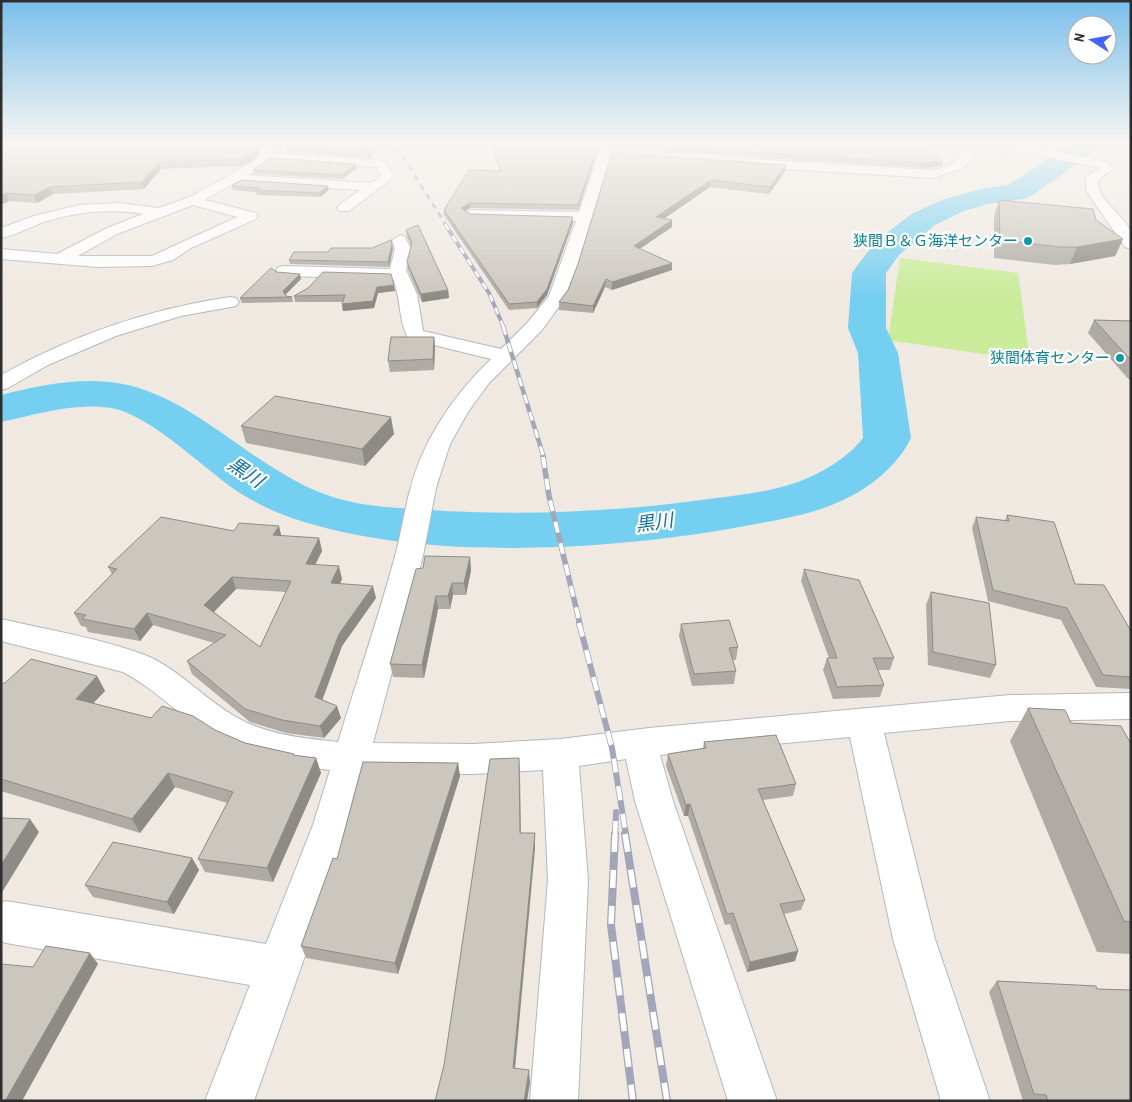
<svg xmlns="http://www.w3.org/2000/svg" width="1132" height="1102" font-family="'Archivo Narrow','Noto Sans JP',sans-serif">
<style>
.pitch{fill:#c9ec9a}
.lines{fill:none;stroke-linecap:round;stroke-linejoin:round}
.river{fill:#75cff0;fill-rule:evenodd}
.minor-casing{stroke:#b4b7c1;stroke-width:2}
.minor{fill:#fff;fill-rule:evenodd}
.rail-far5-casing{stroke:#a3a6b8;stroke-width:2.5}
.rail-far4-casing{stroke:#a3a6b8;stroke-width:4}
.rail-far3-casing{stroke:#a3a6b8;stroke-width:4.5}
.rail-far2-casing{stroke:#a3a6b8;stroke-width:5.5}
.rail-far1-casing{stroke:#a3a6b8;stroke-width:6}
.rail-casing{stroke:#a3a6b8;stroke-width:8}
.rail-far5{stroke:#fff;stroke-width:2;stroke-dasharray:5.5;stroke-linecap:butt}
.rail-far4{stroke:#fff;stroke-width:2.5;stroke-dasharray:7;stroke-linecap:butt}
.rail-far3{stroke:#fff;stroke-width:3;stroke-dasharray:9;stroke-linecap:butt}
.rail-far2{stroke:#fff;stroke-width:4;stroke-dasharray:11;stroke-linecap:butt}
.rail-far1{stroke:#fff;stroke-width:4.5;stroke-dasharray:14;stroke-linecap:butt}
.rail{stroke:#fff;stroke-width:5.5;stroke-dasharray:18;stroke-linecap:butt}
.wall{fill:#afaba4;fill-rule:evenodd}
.shaded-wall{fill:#8e8b86}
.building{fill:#cbc7bf;stroke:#8e8b86;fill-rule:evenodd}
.culture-dot{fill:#0f9aa8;stroke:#fff;stroke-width:2}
.labels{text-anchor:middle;stroke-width:4.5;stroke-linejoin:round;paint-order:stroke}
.far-culture-label{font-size:15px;fill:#0d838f;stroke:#fff;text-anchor:end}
.water-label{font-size:19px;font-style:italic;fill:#0d6fa3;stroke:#fff}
</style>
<rect width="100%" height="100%" fill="#efe9e1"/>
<path class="pitch" d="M900,258L1018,273L1030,361L888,340Z"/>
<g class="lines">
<path class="river" d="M1074,143H1103L1099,148L1034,194L1024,199L988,204L964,211L935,225L899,255L886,273V328L898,353L911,438C898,465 870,488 843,500C810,516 770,521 734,528C609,550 438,560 315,525C284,517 257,505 231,487C201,465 147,414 112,408C75,402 37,414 1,422V395C37,386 73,378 110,382C194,391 253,473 336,498C366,507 399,508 431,510C521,516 611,512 701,500C732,496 765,493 795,483C819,475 848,458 863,438L858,353L848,328L852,273L857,266L876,241L913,213L944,199L985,188L1008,185Z"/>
<defs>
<path id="minor" d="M264,143H276L271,153L385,161L394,177L349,211H339L337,208L339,205L360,190L236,182L205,200L256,213L258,216L256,219L191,248L173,260L152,266L97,267L1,259V249L57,254L107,228L143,214C111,208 75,212 44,222C30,227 16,235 1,238V228L34,216L79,205L119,203L159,208L192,196L256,160ZM268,160L377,167L381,176L371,183L248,175L265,165ZM193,205L237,217L152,256H78L117,234Z
M602,143H614L576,271L566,297L542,330L489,383L468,412L450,444L436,488L423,556L373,743L474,744L560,739L649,728L1010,695L1131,693V719L1010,721L884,733L935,939L990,1101H941L893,939L850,737L660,755L673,801L777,1101H728L635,801L626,759L579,766L588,880L578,1101H530L548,880L543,770L474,774L365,773L351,825L254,1101H205L250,985L6,943L1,941V903L6,901L266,944L313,825L330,770C290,766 243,758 209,735C180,715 155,689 123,672L1,641V619C49,630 99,638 145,655C179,669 204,699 236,717C267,735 303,738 338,742C357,680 378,619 395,556C401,534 404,512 410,490C423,439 454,395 491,359L409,339C399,325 401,298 393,279L284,276L278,275L276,271L278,267L284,266L390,269L395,249L392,240L400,235L405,237L411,249L406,270L417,294L423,331L501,349L528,322L549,296L576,221L470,218L463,214L470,210L579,212Z
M959,143L1038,147L1108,162L1113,169L1098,180C1096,201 1125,214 1131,233C1132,237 1131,244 1131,249L1125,247L1087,192L1085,178L1100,168L1038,155L973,149L972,157L963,168L933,178L748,167L742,163L748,159L933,170L948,166L959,159L961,151Z
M230,297L236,298L239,302L236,306L181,316L116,336L48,365L8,388L1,390V375C73,335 149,309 230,297Z"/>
</defs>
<use href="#minor" class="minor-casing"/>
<use href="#minor" class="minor"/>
<defs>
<path id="rail-far5" d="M394,143L446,225"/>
<path id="rail-far4" d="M445,224L489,293L504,328"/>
<path id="rail-far3" d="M503,326L544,458"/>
<path id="rail-far2" d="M543,457L549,496L580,624"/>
<path id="rail-far1" d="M579,623L612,748L626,835
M615,835L616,812"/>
<path id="rail" d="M615,834L611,925L633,1101
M625,834L667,1101"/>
</defs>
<use href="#rail-far5" class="rail-far5-casing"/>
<use href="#rail-far4" class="rail-far4-casing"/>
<use href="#rail-far3" class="rail-far3-casing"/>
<use href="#rail-far2" class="rail-far2-casing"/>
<use href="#rail-far1" class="rail-far1-casing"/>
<use href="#rail" class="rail-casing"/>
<use href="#rail-far5" class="rail-far5"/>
<use href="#rail-far4" class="rail-far4"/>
<use href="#rail-far3" class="rail-far3"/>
<use href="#rail-far2" class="rail-far2"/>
<use href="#rail-far1" class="rail-far1"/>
<use href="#rail" class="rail"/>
</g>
<path class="wall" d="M16,143H263L255,159L241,166L161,169L144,189L53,194L37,203L9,201L1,205V148Z
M491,143H600L578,210L470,208L465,211L470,214L573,217V223L547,295L537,308L509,310L444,215V210L500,171Z
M615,143L943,161L942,166L922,168L614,148Z
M287,147L375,153L369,158L288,152Z
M612,153L785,171L769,194L710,187L664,219L672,227L640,249L672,270L612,290L605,287L593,313L559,310V302L568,290L578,264Z
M357,168L342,179L254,174L253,170Z
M232,186L329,190L320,197L257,195L256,192L233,190Z
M999,200L1096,220L1123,239L1115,256L1070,264L1054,265L994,258V216Z
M406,230L448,290L449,298L422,302L408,270L407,262L411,246L407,237Z
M392,244L393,249L389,267L290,264L289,260L328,252L372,248Z
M277,272L301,279L285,295L286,296L292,297L293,302L242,303L240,298Z
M395,291L378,293L374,308L343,311L342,304L343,302H295L294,296Z
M1094,320L1131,321V382L1088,333Z
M434,337L435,347L434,370L390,372L388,361Z
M241,426L394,434L365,466L246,443Z
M1007,515L1075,584L1131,631V689L1096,687L1061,620L988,601L972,528L976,517L1005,521Z
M234,531L282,536L319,538L322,551L315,565L342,579L340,584L376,598L342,646L322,700L341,718L324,738L286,733L250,722L192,674L187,661L214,643L153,625L140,641L88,632L86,627L81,626L74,613L112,574L108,567ZM236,589L286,592L260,647L214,612Z
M470,557L471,570L466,595H453L450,609H438L424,678L393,677L390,664L423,568Z
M804,569L894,658L890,670H878L884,685L880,697L833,699L823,670L827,658H829L801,581Z
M931,592L996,665L990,678L928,665L926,605Z
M681,624L738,647L736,660H733L736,671L734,684L692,686L679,636Z
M97,676L105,691L93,703L151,718L215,730L245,743L294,754L295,756L316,758L321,773L273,882L205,872L198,859L227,803L175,787L140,833L1,791V684Z
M1028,708L1131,744V952L1129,954L1097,952L1010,741Z
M704,742L796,784L793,796L763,800L805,900L801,910L784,914L798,951L795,961L747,972L730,924L725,925L688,816H684L666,766L668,754L703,748Z
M458,763L460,776L398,974L306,958L301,946L337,859Z
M192,858L199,870L174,914L93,897L85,885Z
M997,981L1097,989L1131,1101H1023L989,992Z"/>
<path class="shaded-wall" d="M1,143H8L1,146Z
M258,143H263L255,159L241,166L239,159Z
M599,143H600L578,210V205Z
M374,147L375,153L369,158L368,152Z
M943,161L942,166L922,168L923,163Z
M159,162L161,169L144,189L142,182Z
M356,164L357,168L342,179V175Z
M786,165L785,171L769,194L770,187Z
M711,180L710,187L656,224V217Z
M328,186L329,190L320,197L319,193Z
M50,187L53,194L37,203L34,195Z
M6,193L9,201L1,205V196Z
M470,203V208L461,213V208Z
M573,217V223L547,295L537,308V302Z
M672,220V227L633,253L634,246Z
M1123,239L1115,256L1070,264L1077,247Z
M392,244L393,249L389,267L388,262Z
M672,263V270L612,290V282Z
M300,274L301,279L284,296L283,291Z
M606,279L605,287L593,313V306Z
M394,285L395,291L378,293L374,308L343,311L342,304L377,287Z
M448,290L449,298L422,302L421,294Z
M434,337L435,347L434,370L433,359Z
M391,417L394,434L365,466L362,449Z
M279,526L282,538L273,535Z
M319,538L322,551L309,577L306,564Z
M470,557L471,570L466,595L464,583Z
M339,566L342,579L334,596L331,583Z
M232,577L236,589L209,617L204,605Z
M452,583L453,595L450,609L448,596Z
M373,586L376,598L342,646L319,709L315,697L339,634Z
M436,596L438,609L424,678L422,665Z
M147,613L153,625L140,641L134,629Z
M97,676L105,691L84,713L76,699Z
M337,706L341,718L324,738L320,726Z
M316,758L321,773L273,882L267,868Z
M519,758L520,773L521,848L520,833Z
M458,763L460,776L398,974L395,963Z
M168,773L175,787L140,833L132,819Z
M690,804L688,816H684L686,805Z
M30,819L39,832L1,894V865Z
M535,833V849L514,1080L513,1068Z
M192,858L199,870L174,914L167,902Z
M798,951L795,961L747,972L750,962Z
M90,953L98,964L22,1101H5Z
M529,1070L530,1083L527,1101H524Z"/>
<path class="building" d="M16,143H258L253,152L239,159L159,162L142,182L50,187L34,195L6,193L1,196V148Z
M293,143L374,147L368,152L287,147Z
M492,143H599L578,205L470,203L461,208L470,214L573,217L547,289L537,302L509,304L444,210L469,170L501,171Z
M615,143H931L943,161L923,163Z
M612,153L786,165L770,187L711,180L656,217L672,220L634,246L672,263L612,282L606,279L593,306L559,302L568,290L578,264Z
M270,158L356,164L342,175L253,170Z
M241,180L328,186L319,193L256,190L259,188L232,186Z
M999,200L1093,209L1096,220L1123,239L1077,247H1060L1000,240Z
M418,225L448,290L421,294L407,262L412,242L406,230Z
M391,240L392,244L388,262L289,260L294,252H328L331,248H372Z
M271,268L277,272L300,274L283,291L286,296L292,297L240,298Z
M323,272L391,274L394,285L377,287L373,301L342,304L345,295L294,296L308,288Z
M1094,320L1131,321V360Z
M391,337H434L433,359L388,361Z
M275,396L391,417L362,449L241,426Z
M1007,515L1054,522L1075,584L1104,585L1131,631V677L1103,675L1067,608L993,590L976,517L1009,521Z
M161,517L234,531L239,523L279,526L273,535L319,538L306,564L339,566L331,583L373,586L339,634L315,697L337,706L320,726L282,720L245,709L187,661L226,635L147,613L134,629L82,619L86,615L74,613L117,569L108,567ZM232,577L291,581L260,647L204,605Z
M425,556L470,557L464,583H452L448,596H436L422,665L390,664L416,569L423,568Z
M804,569L859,580L894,658H873L884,685L837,687L827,658H837Z
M931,592L989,603L996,665L933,652Z
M729,620L738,647L729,648L736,671L694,674L681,624Z
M31,659L97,676L76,699L151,718L162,706L193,716L215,730L245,743L294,754L293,755L316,758L267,868L198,859L233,792L168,773L132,819L1,779V684L5,683Z
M1028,708L1065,710L1071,723L1121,726L1131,744V922L1124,921Z
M776,735L796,784L758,789L805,900L780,904L798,951L750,962L733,913L727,914L690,804L686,805L668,754L706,748L704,742Z
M519,758L520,833H535L513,1068L529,1070L524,1101H435L444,1065L490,759Z
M363,762L458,763L395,963L301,946L333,858L337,859Z
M1,818L30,819L1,865Z
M113,842L192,858L167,902L85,885Z
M46,946L90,953L5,1101H1V964L33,967Z
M997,981L1096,986L1097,989L1131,990V1101H1048L1046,1095L1034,1094Z"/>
<linearGradient id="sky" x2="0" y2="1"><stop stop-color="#7abfeb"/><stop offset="0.48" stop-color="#f8f5f2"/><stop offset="1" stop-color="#f8f5f2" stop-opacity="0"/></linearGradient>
<rect width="1132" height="298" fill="url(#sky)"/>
<g class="culture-dot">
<circle cx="1028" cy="241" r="5"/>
<circle cx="1120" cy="358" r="5"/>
</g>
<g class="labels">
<g class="far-culture-label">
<text x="1018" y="246">狭間Ｂ＆Ｇ海洋センター</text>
<text x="1110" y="363">狭間体育センター</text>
</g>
<g class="water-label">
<text transform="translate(246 472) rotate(34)" y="7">黒川</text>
<text transform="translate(654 522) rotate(-8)" y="7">黒川</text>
</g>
</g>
<rect width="1132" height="1102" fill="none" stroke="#2e2e2e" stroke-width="5"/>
<g transform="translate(1092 40) rotate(281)"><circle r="24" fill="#ffffff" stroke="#ababab"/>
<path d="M0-4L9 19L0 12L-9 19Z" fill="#4264fb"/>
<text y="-8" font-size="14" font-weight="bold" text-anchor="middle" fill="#2e2e2e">N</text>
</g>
</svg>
